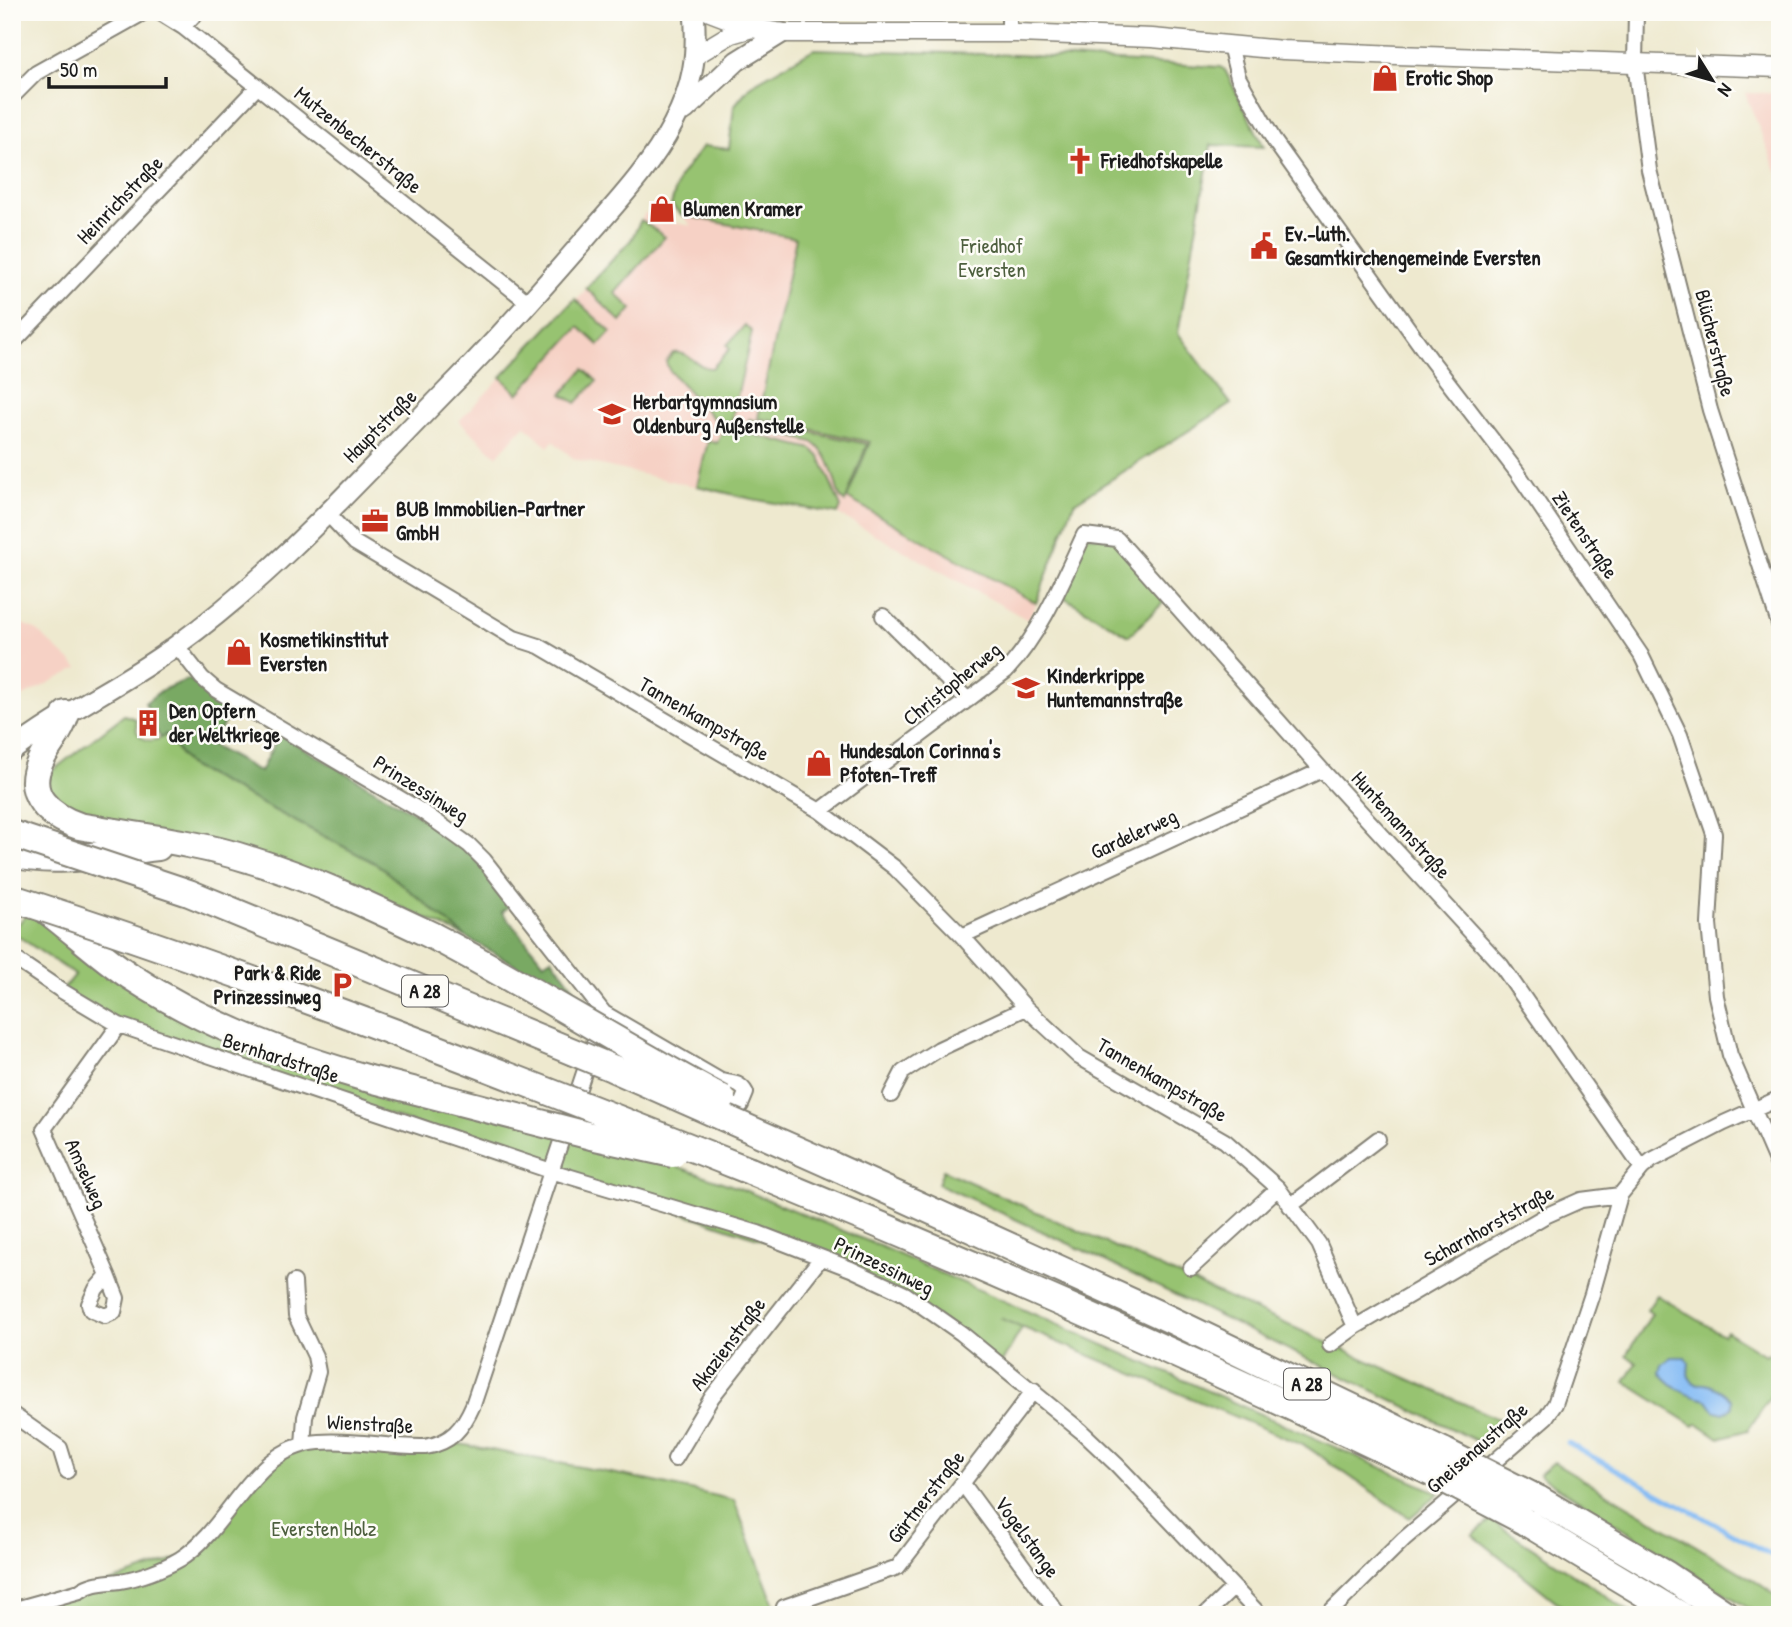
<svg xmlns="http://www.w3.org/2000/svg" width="1792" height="1627" font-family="'Patrick Hand',sans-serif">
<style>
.built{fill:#f6d1c5}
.green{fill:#97c371;stroke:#5a7046;stroke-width:2}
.forest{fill:#79a963;stroke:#4a6240;stroke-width:2}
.water{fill:#84bbf4;stroke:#506c88;stroke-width:2}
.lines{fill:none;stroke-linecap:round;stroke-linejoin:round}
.stream{stroke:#84bbf4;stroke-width:4.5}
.minor-casing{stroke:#858276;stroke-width:18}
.tertiary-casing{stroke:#858276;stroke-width:21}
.secondary-casing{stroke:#858276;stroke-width:23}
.motorway-casing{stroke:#858276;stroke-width:30}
.minor{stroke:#fff;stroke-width:14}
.tertiary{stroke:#fff;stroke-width:18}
.secondary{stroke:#fff;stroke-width:19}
.motorway{stroke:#fff;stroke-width:26}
.motorway-bridge-casing{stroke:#858276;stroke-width:30;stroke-linecap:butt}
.motorway-bridge{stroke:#fff;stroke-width:26}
.labels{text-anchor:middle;stroke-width:5;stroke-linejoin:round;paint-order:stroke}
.shield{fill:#fdfcf7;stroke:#605f5e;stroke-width:2}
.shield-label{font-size:19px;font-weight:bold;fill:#1c1c1c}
.poi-label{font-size:21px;font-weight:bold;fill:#1c1c1c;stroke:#fdfcf7;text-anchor:start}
.street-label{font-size:21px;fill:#1c1c1c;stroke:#fdfcf7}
.park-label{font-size:21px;fill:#4d5f3e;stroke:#fdfcf7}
</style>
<rect width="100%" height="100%" fill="#fdfcf7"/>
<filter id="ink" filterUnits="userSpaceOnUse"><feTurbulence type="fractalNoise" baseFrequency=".0143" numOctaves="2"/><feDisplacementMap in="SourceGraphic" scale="14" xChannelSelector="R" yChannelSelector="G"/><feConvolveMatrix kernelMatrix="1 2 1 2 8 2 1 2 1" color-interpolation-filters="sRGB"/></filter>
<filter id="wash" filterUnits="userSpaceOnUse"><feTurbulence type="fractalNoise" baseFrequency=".00686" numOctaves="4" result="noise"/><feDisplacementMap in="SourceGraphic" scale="28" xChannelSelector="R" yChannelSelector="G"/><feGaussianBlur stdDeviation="1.57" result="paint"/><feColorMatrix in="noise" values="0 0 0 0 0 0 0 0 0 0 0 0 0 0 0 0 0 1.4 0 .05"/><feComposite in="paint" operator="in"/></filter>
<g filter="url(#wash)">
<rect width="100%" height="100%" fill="#eee9cf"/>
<path class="built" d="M1745,93H1780V180Z
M645,213L655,221L658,219L692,226L682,215L796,238L758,418L871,442L848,498L1036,603L1028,620L838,514L752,499L574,459L553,441L548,447L525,425L497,456L459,421L619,255L631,240Z
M12,620L35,629L78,668L12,702Z"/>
<path class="green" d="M814,49L1017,55L1220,67L1225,70L1264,147L1211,145L1178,333L1231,404L1074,503L1036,603L847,498L870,442L758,418L796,238L682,215L671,205L679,178L703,146L729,149L734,106L751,85Z
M641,220L665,237L615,293L632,309L621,322L586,288L631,240Z
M575,299L611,332L599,345L579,327L518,394L501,377Z
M745,325L752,332L731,423L713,418L669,370L666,362L673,353C689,350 697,369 712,368L730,349L727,345Z
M584,369L597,381L576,403L562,394Z
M749,419L867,444L845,502L840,497C833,477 830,453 812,442L748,426Z
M738,431L812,449L820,457L841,507L838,514L752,499L697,486L708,441L717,443L721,434Z
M1084,535L1117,539L1169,597L1129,636L1057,593Z
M124,715L136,719L137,732C145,744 155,742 166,735L188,765L377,864L466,937L377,896L60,811L42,779Z
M32,907L199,1016L591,1136L739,1188L875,1244L1439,1493L1410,1518L1307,1447L1000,1318L1022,1328L1001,1364L961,1333L851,1269L119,1025L62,991L75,975L12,932Z
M943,1170L1505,1422L1481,1443L1074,1246L938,1184Z
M1657,1295L1723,1335L1726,1331L1765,1355L1767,1353L1780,1361V1397L1773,1393L1748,1430L1719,1438L1697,1423L1694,1426L1625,1382L1637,1363L1626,1355L1652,1314L1647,1310Z
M460,1444L637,1478L734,1500L778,1615H12L181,1558L291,1448Z
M1554,1462L1752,1579L1780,1598V1615H1759L1539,1475Z
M1491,1520L1635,1615H1573L1473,1535Z"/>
<path class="forest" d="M189,679L232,708L212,746L260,772L279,734L442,829L467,848L511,905L502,912L544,963L552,958L573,987L578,1000L466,937L377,864L188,765L166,734L161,738L143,712L148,708L145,703L162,690Z"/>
<path class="water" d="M1671,1357H1685L1689,1363C1688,1374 1686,1377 1696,1384C1710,1382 1722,1390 1732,1400V1408L1724,1413L1715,1411L1707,1400C1686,1396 1675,1389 1660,1373L1662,1365Z"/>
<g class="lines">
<path class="stream" d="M1568,1443L1780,1560"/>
</g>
</g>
<g filter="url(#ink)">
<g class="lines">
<defs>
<path id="minor" d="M159,12L183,27L529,303
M1636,12L1635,63L1649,170L1710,410L1780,627
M183,27L197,12
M1009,33V12
M1230,45L1238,77L1275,142L1431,360L1517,472L1641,655L1680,735L1714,834L1709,924L1716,996L1730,1055L1780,1170
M12,97L36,73L145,12
M12,344L258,86
M326,512L355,543L514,638L539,646L820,811L895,868L962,936L1026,1008L1079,1057L1225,1141L1278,1188L1319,1244L1355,1327
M883,616L968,700
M177,646L202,678L216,690L423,812L469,845L484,860L604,1013L721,1081L723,1095L728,1105L733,1106L741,1105L746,1093C740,1082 732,1083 721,1081
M820,811L1006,671C1041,633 1062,582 1084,535L1117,539L1322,770L1501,965L1642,1168
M962,936L1322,770
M12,957L62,991L119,1025L551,1171L758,1233L851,1269L905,1294L961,1333L1081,1431L1117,1465L1260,1615
M891,1095L903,1072L939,1049L1026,1008
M1290,1206L1378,1139
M1191,1268L1278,1188
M108,1275L96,1289L89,1304L91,1310L105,1316L114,1312L117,1298L108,1275L44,1129L119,1025
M294,1282L296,1316L315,1356L318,1372L305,1417L303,1445
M1330,1345L1355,1327L1545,1216L1581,1200L1620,1195
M12,1414L60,1448L67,1471
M675,1459L712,1397L821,1258
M1480,1474L1546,1417L1555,1404L1592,1294L1620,1195L1642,1168L1652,1160L1724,1123L1780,1098
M963,1484L1059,1615
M12,1610L80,1591C92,1582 106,1583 120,1581C139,1578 163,1569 180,1559C231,1527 251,1447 319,1442C354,1439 390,1448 425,1447C451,1443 463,1428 473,1405L604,1013
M782,1615L784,1607L898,1567L1034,1390
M1205,1615L1233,1588
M1327,1615L1404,1539L1465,1487"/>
<path id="tertiary" d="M710,12L752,28
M696,55L731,34L752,28L782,33H1017L1152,38L1283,50L1397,55L1780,68"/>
<path id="secondary" d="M685,110L737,61L782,33
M12,751C64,711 125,684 177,645C281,570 368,470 458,379C505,331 549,281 593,230C621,198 653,163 673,124C693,86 698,55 694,12"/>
<path id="motorway" d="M66,714C59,737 49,742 40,762C24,795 50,816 79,826C136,836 196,842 251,860C314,879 374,908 433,936
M12,854C62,866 109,852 158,847
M46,910C74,931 100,956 130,976C203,1024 283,1054 366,1078
M831,1165L1169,1319L1445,1452
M750,1171C980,1265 1208,1366 1432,1473
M1538,1499L1667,1575L1727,1615
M1524,1521L1680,1615"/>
</defs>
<use href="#minor" class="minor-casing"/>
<use href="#tertiary" class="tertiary-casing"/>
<use href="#secondary" class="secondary-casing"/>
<use href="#motorway" class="motorway-casing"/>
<use href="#minor" class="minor"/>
<use href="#tertiary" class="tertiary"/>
<use href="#secondary" class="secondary"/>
<use href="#motorway" class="motorway"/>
<defs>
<path id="motorway-bridge" d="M12,834L189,893L612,1068L831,1165
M12,898C262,978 506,1074 750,1171
M433,936C531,987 624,1047 722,1099
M366,1078L591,1136L673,1154
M1445,1452L1538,1499
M1432,1473L1524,1521"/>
</defs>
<use href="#motorway-bridge" class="motorway-bridge-casing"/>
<use href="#motorway-bridge" class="motorway-bridge"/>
</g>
</g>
<defs>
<symbol id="shop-bare" viewBox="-9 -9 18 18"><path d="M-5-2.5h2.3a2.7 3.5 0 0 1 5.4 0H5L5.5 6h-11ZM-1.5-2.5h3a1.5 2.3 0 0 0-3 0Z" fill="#c8321e" stroke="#fdfcf7" stroke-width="2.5" paint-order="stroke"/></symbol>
<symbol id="church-bare" viewBox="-9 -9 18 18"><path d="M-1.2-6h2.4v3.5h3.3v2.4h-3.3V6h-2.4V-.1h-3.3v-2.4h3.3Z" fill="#c8321e" stroke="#fdfcf7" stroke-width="2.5" paint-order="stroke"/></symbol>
<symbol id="civic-bare" viewBox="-9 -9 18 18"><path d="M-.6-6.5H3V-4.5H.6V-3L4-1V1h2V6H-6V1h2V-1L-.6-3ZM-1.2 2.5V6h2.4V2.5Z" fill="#c8321e" stroke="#fdfcf7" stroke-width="2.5" paint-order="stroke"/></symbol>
<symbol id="school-bare" viewBox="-9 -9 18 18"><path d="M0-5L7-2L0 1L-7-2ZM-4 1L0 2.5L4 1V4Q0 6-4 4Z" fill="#c8321e" stroke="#fdfcf7" stroke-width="2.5" paint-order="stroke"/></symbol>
<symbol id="office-bare" viewBox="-9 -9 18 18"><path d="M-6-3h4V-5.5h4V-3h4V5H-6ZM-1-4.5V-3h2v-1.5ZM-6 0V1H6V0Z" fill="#c8321e" stroke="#fdfcf7" stroke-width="2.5" paint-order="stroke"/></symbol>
<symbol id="building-bare" viewBox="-9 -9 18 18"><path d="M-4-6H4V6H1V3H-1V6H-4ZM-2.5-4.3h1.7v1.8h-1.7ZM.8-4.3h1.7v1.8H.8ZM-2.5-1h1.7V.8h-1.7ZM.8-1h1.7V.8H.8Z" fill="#c8321e" stroke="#fdfcf7" stroke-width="2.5" paint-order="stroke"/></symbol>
<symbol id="parking-bare" viewBox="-9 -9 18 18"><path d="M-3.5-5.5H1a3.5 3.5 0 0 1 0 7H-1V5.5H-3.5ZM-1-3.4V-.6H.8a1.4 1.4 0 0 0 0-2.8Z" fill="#c8321e" stroke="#fdfcf7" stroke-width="2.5" paint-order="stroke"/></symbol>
</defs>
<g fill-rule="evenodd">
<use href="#shop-bare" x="1366" y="59" width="38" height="38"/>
<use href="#church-bare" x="1061" y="142" width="38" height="38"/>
<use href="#shop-bare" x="643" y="190" width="38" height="38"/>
<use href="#civic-bare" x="1245" y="227" width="38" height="38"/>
<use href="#school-bare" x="593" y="395" width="38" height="38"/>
<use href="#office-bare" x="356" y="502" width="38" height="38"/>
<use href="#shop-bare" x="220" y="633" width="38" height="38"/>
<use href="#school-bare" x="1007" y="669" width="38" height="38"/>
<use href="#building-bare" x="129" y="704" width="38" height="38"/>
<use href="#shop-bare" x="800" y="744" width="38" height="38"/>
<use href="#parking-bare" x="323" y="966" width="38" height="38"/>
</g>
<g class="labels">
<g class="shield">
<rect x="402" y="975.5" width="46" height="31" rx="5"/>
<rect x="1284" y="1368.5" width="46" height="31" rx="5"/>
</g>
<g class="shield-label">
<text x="425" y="998">A 28</text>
<text x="1307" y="1391">A 28</text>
</g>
<g class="poi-label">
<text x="1406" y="85">Erotic Shop</text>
<text x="1101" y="168">Friedhofskapelle</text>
<text x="683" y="216">Blumen Kramer</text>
<text x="1285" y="241">Ev.-luth.<tspan x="1285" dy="24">Gesamtkirchengemeinde Eversten</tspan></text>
<text x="633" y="409">Herbartgymnasium<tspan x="633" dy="24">Oldenburg Außenstelle</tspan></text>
<text x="396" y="516">BUB Immobilien-Partner<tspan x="396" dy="24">GmbH</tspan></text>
<text x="260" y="647">Kosmetikinstitut<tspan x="260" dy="24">Eversten</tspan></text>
<text x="1047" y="683">Kinderkrippe<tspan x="1047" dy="24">Huntemannstraße</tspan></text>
<text x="169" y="718">Den Opfern<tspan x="169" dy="24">der Weltkriege</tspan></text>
<text x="840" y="758">Hundesalon Corinna's<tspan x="840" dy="24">Pfoten-Treff</tspan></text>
<text x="321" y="980" text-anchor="end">Park &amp; Ride<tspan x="321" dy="24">Prinzessinweg</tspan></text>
</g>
<g class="street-label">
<text transform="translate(358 140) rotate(39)" y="7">Mutzenbecherstraße</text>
<text transform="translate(120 200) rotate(-46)" y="7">Heinrichstraße</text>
<text transform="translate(1715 343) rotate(76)" y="7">Blücherstraße</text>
<text transform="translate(380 426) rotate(-45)" y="7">Hauptstraße</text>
<text transform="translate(1585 535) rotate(56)" y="7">Zietenstraße</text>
<text transform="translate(952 684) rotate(-39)" y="7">Christopherweg</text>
<text transform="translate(704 719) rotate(30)" y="7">Tannenkampstraße</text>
<text transform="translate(421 789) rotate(32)" y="7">Prinzessinweg</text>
<text transform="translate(1401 825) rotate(48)" y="7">Huntemannstraße</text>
<text transform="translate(1134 834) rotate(-25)" y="7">Gardelerweg</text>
<text transform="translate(281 1058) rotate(18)" y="7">Bernhardstraße</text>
<text transform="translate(1162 1080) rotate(30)" y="7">Tannenkampstraße</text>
<text transform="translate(86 1174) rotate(66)" y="7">Amselweg</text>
<text transform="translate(1489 1226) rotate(-29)" y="7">Scharnhorststraße</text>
<text transform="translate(884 1266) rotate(26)" y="7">Prinzessinweg</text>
<text transform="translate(728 1344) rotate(-53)" y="7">Akazienstraße</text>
<text transform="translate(370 1424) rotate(3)" y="7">Wienstraße</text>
<text transform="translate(1477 1448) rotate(-41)" y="7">Gneisenaustraße</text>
<text transform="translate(926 1497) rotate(-52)" y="7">Gärtnerstraße</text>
<text transform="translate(1027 1537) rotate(54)" y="7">Vogelstange</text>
</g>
<g class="park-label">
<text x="992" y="253">Friedhof<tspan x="992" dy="24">Eversten</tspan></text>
<text x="324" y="1536">Eversten Holz</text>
</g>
</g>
<rect width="1792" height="1627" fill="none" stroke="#fdfcf7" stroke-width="42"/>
<g transform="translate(1712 80) rotate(127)" stroke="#fdfcf7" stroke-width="5" paint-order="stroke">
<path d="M0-5L12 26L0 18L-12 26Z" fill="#1c1c1c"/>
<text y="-10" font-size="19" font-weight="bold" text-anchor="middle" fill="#1c1c1c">N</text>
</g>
<path d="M49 77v10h117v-10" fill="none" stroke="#1c1c1c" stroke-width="3.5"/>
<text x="60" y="77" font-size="21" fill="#1c1c1c" stroke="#fdfcf7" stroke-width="5" paint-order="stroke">50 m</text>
</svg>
